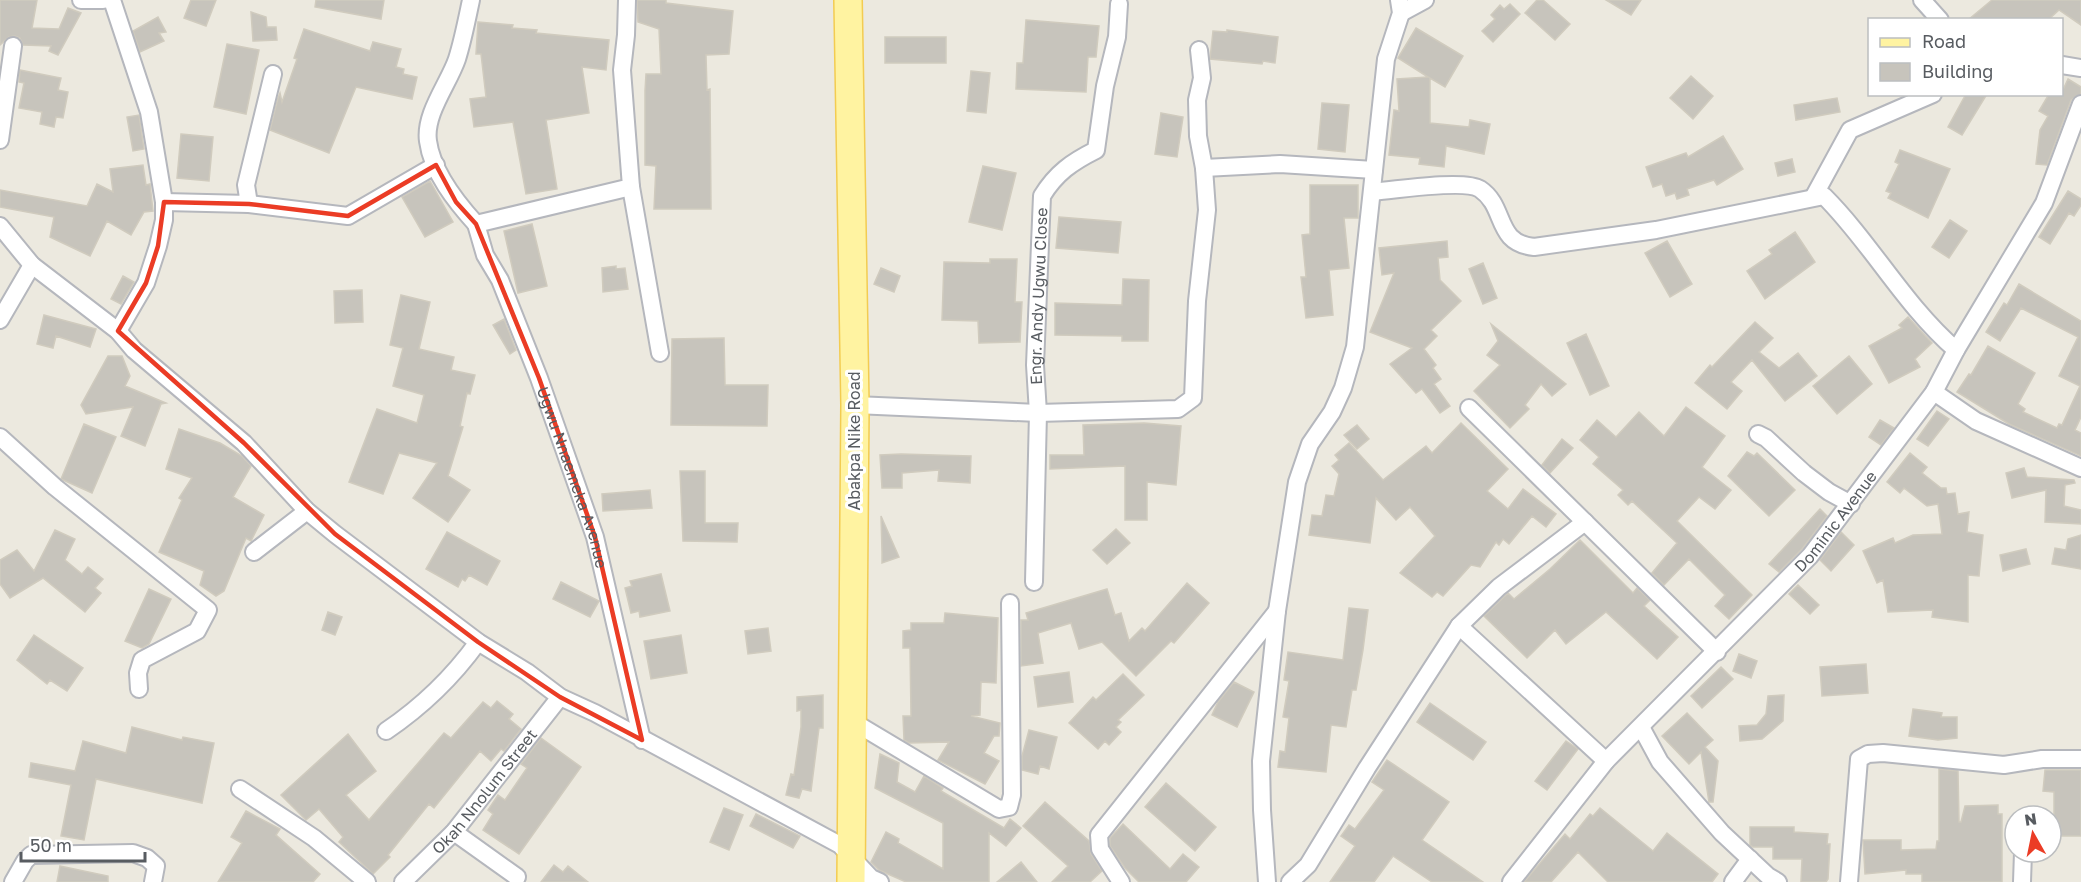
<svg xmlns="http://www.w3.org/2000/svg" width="2081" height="882" font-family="'Golos Text',sans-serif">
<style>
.building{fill:#c7c4bc;stroke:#d0cbbe;stroke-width:1.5}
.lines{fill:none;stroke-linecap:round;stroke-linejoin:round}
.street-casing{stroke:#b5b7bd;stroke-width:20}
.primary-casing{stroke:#f3cc51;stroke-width:30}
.street{stroke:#fff;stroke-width:16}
.primary{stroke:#fff3a1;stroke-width:27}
.marked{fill:none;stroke:#eb3c25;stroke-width:4.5;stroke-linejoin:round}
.labels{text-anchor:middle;stroke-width:6;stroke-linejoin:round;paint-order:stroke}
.street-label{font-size:16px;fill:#585c61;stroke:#fff}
</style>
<rect width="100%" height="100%" fill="#ece9df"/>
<path class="building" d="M0,0H37L32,28L59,29L68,8L81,13L58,55L49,51L51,46L23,45L20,38L15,36L9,37L0,45Z
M191,0H216L206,26L184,18Z
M316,0H384L381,19L315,7Z
M637,0H666V3L733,11L729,54L706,55L707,90L710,89L711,209H654L656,166L645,165V91L646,74H661L659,29L638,22Z
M1537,0H1543L1570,24L1555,40L1525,13Z
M1606,0H1641L1631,15Z
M1992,0H2081V25L2059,10L2048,20H1968Z
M1510,4L1520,14L1493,42L1482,31L1495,19L1491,15L1500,5L1504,9Z
M251,12L266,17L267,27H276L277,40L253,41Z
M158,17L166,32L159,33L164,41L140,52L133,31Z
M1026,20L1099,26L1096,57H1088L1086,92L1016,89L1017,63H1023Z
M478,22L513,25L512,28L537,30L536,33L609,40L606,70L582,67L589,113L546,120L557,189L526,194L513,122L474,127L470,99L486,97L481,54H476Z
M1416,28L1463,56L1445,87L1430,78V123L1469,127L1470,120L1490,124L1484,154L1446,146L1444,167L1419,164L1420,158L1389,155L1394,110L1399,111L1397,79L1428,77L1398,58Z
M304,29L370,51L373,42L401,49L396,67L404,69L403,74L417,77L412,99L356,87L329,153L270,130L278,98L280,93L282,102L297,59L294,58Z
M1227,30L1278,37L1275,63L1263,61L1262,64L1210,59L1213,31L1227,32Z
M885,37H946V63H885Z
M227,44L259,50L246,114L214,107Z
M20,70L61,78L58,90L68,92L63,118L56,117L54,127L40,124L42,112L19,108L24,83L19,82Z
M971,71L990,73L986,113L967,111Z
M1691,76L1713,96L1693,119L1670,98Z
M2068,79L2081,87V94L2071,100L2047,165L2036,164L2040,130L2048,116L2039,111L2049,94H2061Z
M1966,94H1987L1962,135L1948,127Z
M1837,98L1840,112L1796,120L1794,105Z
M1322,103L1349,105L1345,152L1318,149Z
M1161,113L1183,117L1177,157L1155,154Z
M139,115L144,149L133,151L127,117Z
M181,134L213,137L209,181L177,178Z
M1723,136L1743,169L1717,185L1714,180L1687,189L1689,195L1677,199L1675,193L1666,196L1662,184L1653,187L1646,167L1686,153L1688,157Z
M1900,150L1950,169L1928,218L1888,198L1891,193L1886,191L1899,164L1895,162Z
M1792,159L1795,172L1778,176L1775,163Z
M143,165L146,185L150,184L153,211L144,212L131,235L107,221L90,256L50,237L54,217L0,207V190L87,206L97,184L113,192L110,169Z
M983,166L1016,173L1002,230L969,222Z
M430,181L453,222L425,237L402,197Z
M1310,185H1358V218H1344L1349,268L1329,270L1333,315L1306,318L1301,277H1306L1302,235L1310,234Z
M2068,191L2081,199V205L2074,216L2069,213L2050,244L2039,237Z
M1059,217L1121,222L1118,253L1056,248Z
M1950,220L1967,231L1949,258L1932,247Z
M532,224L547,286L518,293L504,231Z
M1795,232L1815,262L1765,299L1747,271L1772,254L1769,250Z
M1447,241L1448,257L1438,258L1440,280L1461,301L1431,330L1437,336L1424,349L1436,365L1433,368L1441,379L1434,384L1450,406L1440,413L1422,389L1416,393L1390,364L1412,348L1370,332L1394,273L1382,275L1379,248Z
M1667,241L1692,284L1670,297L1645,253Z
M990,259H1017L1015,302H1022L1020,342L979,343L978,321L942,320L944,262L990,263Z
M1483,263L1497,298L1483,304L1469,269Z
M616,266V269L625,268L628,289L603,292L602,268Z
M881,268L900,276L894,292L874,284Z
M123,276L134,282L121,304L111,299Z
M1123,279L1149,280L1148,341H1122V336L1055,335V303L1122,305Z
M2019,284L2081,321V417L2075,430L2081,433V456L2009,424L1957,392L1969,374L1971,375L1988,346L2035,373L2018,404L2025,409L2023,412L2057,428L2059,424L2062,425L2080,386L2059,376L2078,337L2021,308L2000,341L1986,332L2004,303L2007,305Z
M362,290L363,322L335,323L334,291Z
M401,295L430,302L419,349L454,357L451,370L475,375L470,394L467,393L460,426L463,427L448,476L470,490L448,522L413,498L437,463L399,453L383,494L349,482L377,409L417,423L424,395L393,386L403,348L390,345Z
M44,315L96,329L90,347L56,336L53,348L37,344Z
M1908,317L1932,343L1915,359L1920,367L1889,383L1869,346L1902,328L1899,325Z
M504,319L516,350L510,354L493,325Z
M1755,322L1773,338L1759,352L1779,368L1798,353L1817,376L1785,401L1752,360L1731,382L1742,391L1727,409L1695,383L1710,365L1712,367Z
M1491,324L1566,384L1552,396L1541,384L1525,405L1529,409L1510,428L1474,391L1500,365L1487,355L1498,341Z
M1586,334L1609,386L1590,395L1567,343Z
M724,338L725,385H768L767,426L671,425L672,339Z
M108,356H122L130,376L125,386L166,403L161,404L145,446L121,436L133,407L86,414L81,405Z
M1849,356L1872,384L1837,414L1813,386Z
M1686,407L1725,436L1702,467L1731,490L1715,509L1699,497L1677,521L1752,595L1729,619L1715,606L1725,595L1689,559L1664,585L1652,573L1677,543L1632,501L1628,505L1618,495L1623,490L1593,464L1599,457L1580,440L1597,420L1616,437L1639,412L1664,436Z
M1937,411L1949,419L1928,446L1917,439Z
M1880,420L1894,428L1881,445L1869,437Z
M1144,423L1181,426L1176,485L1147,482V520H1125V466L1050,469V455H1084L1083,425Z
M1461,423L1508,469L1487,491L1508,509L1523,489L1556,514L1546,527L1532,516L1509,544L1503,539L1499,545L1496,542L1480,567L1471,565L1443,596L1437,592L1432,597L1400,573L1435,536L1410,507L1396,520L1376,498L1370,543L1309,535L1312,515L1322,516L1326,495L1334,496L1339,474L1332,466L1339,460L1335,455L1349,443L1383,480L1426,446L1432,453Z
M84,424L116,437L92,493L61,479Z
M1357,425L1369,439L1357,449L1344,435Z
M179,429L220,443L242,456L251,466L233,497L264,515L251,541L246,538L224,591L216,596L200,585L204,571L159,552L182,500L179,498L192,478L166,469Z
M1562,439L1573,448L1550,473L1542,465Z
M1747,452L1754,456L1757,453L1795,490L1769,516L1728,476Z
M1910,453L1927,467L1922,473L1941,488H1946L1947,494L1955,493L1958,514L1969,512L1967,532L1983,535L1979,576L1968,575V622L1932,617L1933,610L1888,612L1883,580L1877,583L1863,551L1893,538L1895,543L1913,535L1942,534L1938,504L1927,506L1904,488L1900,493L1887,482Z
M901,454L971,456L970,483L938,481L939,470L902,473V488H882L880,455Z
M2024,468L2027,477L2074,480L2075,483L2065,485L2064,506L2081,510V524L2045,522L2046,490L2012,498L2006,473Z
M680,471H705V523H738L737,542L683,541Z
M650,490L652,508L603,511L602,494Z
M1820,509L1827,516L1802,549L1779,572L1769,564Z
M881,516L899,557L882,563V552Z
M1116,529L1130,543L1107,564L1093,550Z
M55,530L75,539L65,560L82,574L88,567L103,579L95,588L101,593L85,612L43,578L10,598L0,584V560L17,550L34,571Z
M447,532L500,561L487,585L469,575L465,581L462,579L458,587L426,569Z
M1841,532L1854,545L1831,571L1820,560Z
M2081,535V569L2052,564L2055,548L2066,550L2068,539Z
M1580,540L1633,593L1637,588L1650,600L1644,606L1678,637L1657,659L1606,612L1566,644L1555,630L1527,658L1484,616L1508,593L1514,599L1550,569Z
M2026,549L2030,564L2003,571L2000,555Z
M661,574L670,611L640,617L639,611L631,613L625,588L632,586L630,581Z
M561,582L599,601L590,617L553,599Z
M1187,583L1209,603L1174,643L1171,641L1136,676L1102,642L1079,649L1071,623L1038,633L1043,663L1021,666V620H1028L1026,613L1107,589L1115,615L1121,613L1129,641L1142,628L1145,631Z
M1798,585L1819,605L1810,614L1789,594Z
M149,589L171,599L149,644L142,648L125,641Z
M1349,608L1368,610L1363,650L1356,690H1352L1346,727L1331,725L1326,772L1278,767L1280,751L1285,752L1289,718L1283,717L1289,681L1284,680L1288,652L1343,660Z
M328,612L342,617L335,635L322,630Z
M945,613L998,618L996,683L981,682L980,715L971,716L1000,723L999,736H994L984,753L999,761L985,784L938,760L949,742L909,743L904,740L903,716H911L910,648H903V631L911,630V623H944Z
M768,628L771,651L748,654L745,631Z
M34,635L83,668L67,691L50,680L47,684L17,660Z
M681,635L687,673L651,679L644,641Z
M1739,654L1757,661L1751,678L1733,671Z
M1866,664L1868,693L1822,696L1820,667Z
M1721,667L1733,679L1702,708L1691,696Z
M1069,672L1073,702L1038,707L1034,677Z
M1123,674L1144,695L1118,720L1121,722L1116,727L1121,732L1109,745L1105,741L1098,749L1069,723L1093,697L1096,700Z
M1234,682L1254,692L1237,727L1212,715L1218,702Z
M823,695V728H819L811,791L802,789L799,798L786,795L791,774L794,775L801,727V710L797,711V697Z
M1784,695L1783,721L1762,739L1740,741L1739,726L1757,725L1766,714L1768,696Z
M497,701L513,714L509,719L521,729L504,751L501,749L491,761L480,751L434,808L429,804L388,855L390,857L373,874L339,842L343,837L319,809L306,820L281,795L348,734L376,771L346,795L369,820L444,733L451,738L483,702L491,708Z
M1430,703L1486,742L1473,760L1417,722Z
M1913,709L1942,713L1941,717H1957V738L1938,740L1909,736Z
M1687,713L1713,740L1705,747L1718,761L1713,802H1709L1701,752L1689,764L1662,736Z
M132,727L182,740L183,737L214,743L202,803L96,779L84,840L61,836L71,785L29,777L31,763L75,771L83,741L126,753Z
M1029,730L1057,737L1049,769L1040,766L1038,774L1022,770V756Z
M541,738L581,767L519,854L483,830L493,814L488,810L498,795L505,800L527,768L521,764Z
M1566,741L1578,749L1547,790L1535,781Z
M880,754L899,763L897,782L915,792L924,776L943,788L941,791L1004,828L1010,819L1021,828L1006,846L989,833V882H906L879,870L871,862L886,832L899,839L898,843L943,869V823L875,788Z
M1387,760L1449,802L1422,840L1483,882H1432L1393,856L1374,882H1330L1355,846L1341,836L1349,825L1355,829L1384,790L1372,782Z
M1939,769L1958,771L1959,822H1961L1965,806L1998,805V814H2002V882H1922V874H1906V870L1865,874L1863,840H1901V850L1936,849L1937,841H1939Z
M2045,770H2081V836H2054V792L2043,791Z
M1166,783L1216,827L1195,851L1145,807Z
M1045,802L1089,841L1091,854L1102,871L1090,882H1052L1068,866L1023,826Z
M724,808L743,815L729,850L710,842Z
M1600,808L1653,851L1667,833L1718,874L1712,882H1608L1578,852L1551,882H1524L1565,834L1570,839L1590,814L1593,816Z
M246,811L280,829L276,835L320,874L313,882H218L242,843L231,837Z
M756,814L800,836L793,848L750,826Z
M1123,824L1170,869L1183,854L1199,867L1186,882H1139L1125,868L1110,846V838Z
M1750,827H1794V832L1828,834L1827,844H1830L1828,879L1826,882H1801L1802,859H1773V847H1753L1750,845Z
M1021,862L1037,882H997Z
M554,865L563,872L568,866L588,882H541Z
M60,866L108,876V882H57Z"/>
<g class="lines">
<defs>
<g id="street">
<path d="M81,0H103"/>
<path d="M112,0L149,112L164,202V220L158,246L146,283L118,331"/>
<path d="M471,0C467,19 463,40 457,59C449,83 424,114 428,141C432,172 456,202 476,224L631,187L622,70L626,35L627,0"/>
<path d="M1922,0L1940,20"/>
<path d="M1401,13L1425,0"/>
<path d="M2062,65L2081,68"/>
<path d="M0,140L13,46"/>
<path d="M1204,168L1280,164L1374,170"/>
<path d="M631,187L660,353"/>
<path d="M1373,192C1394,190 1465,179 1480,189C1507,207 1494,243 1534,247L1656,230L1824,196C1872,244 1904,305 1956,350"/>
<path d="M1814,196L1850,130L1933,94"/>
<path d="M164,202L249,204L246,185L273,74"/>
<path d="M249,204L348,216L436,165"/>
<path id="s1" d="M476,224L485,255L500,280L539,378L595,537L642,740"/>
<path d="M0,226L32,265L118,331L134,350L244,443L307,511L335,534L478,642L527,672L560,697L595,713L840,845L871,878L880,882"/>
<path d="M0,320L32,265"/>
<path d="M1934,392L1976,421L2081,468"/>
<path d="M855,405L1038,413L1178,409L1193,398L1197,301L1207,210L1204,168L1198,136L1197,100L1202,78L1199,50"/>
<path d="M1469,408L1717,652"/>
<path d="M1758,434L1766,438L1804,473L1829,492L1851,504"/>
<path d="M0,437L55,487L208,610L197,631L142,660L138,673L139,689"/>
<path d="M254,552L307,511"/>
<path id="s2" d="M1034,582L1038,413L1035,365L1042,196C1056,173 1072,162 1096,150L1105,86L1117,37L1119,4"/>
<path d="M1459,626L1606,761"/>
<path d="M852,721L999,809L1009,807L1012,795L1010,603"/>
<path d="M1641,727L1660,762L1722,833L1768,876L1778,882"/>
<path d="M386,731C423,706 452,678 478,642"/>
<path d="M240,789L314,838L367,882"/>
<path d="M454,832L517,877"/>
<path d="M13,882L25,861L31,855L133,853L147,858L156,866L153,882"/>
<path id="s3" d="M403,882L454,832L560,697"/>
<path d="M1121,882L1100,849L1099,835L1277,611"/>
<path d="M1267,882L1262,810L1261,761L1277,611L1297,482L1310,444L1332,412L1343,388L1355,347L1386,59L1401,13L1399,0"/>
<path d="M1290,882L1308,865L1367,768L1459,626L1499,587L1585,522"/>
<path id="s4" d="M1511,882L1606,761L1810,556L1934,392L1956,350L2044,203L2081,104"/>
<path d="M1733,882L1750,859"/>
<path d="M1849,882L1859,759L1868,754L1883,753L2004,765L2042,759H2081"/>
<path d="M2022,882L2023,852"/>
</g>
<path id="primary" d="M848,0L855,405L851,882"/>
</defs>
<use href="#street" class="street-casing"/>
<use href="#primary" class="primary-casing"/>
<use href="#street" class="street"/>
<use href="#primary" class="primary"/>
</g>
<path class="marked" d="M436,165L456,202L476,224L539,378L595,537L642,740L560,697L478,642L335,534L244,443L118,331L146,283L158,246L164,202L249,204L348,216Z"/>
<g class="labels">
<g class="street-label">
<text dy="6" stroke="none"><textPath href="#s2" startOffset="286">Engr. Andy Ugwu Close</textPath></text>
<text transform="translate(854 441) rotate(-90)" y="6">Abakpa Nike Road</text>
<text dy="6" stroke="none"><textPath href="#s1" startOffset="272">Ugwu Nnaemeka Avenue</textPath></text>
<text dy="6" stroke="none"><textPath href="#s4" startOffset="486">Dominic Avenue</textPath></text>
<text dy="6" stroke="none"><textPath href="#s3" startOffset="122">Okah Nnolum Street</textPath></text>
</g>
</g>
<rect x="1868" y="18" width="195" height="78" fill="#ffffff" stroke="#bcbec0" stroke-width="1.5"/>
<rect x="1880" y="38" width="30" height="9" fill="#fff3a1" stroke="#bcbec0" stroke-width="1.5"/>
<text x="1922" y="48" font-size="18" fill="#585c61">Road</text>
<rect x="1880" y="63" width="30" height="18" fill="#c7c4bc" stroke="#bcbec0" stroke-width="1.5"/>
<text x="1922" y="78" font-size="18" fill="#585c61">Building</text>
<g transform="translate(2033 834) rotate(351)"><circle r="28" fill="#ffffff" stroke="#bcbec0" stroke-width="1.5"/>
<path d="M0-4.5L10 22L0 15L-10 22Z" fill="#eb3c25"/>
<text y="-9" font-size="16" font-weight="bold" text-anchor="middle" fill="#585c61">N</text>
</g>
<path d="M21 852v9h124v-9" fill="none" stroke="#585c61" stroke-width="3"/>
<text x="30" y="852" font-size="18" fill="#585c61" stroke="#ffffff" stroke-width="4.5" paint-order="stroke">50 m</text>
</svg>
